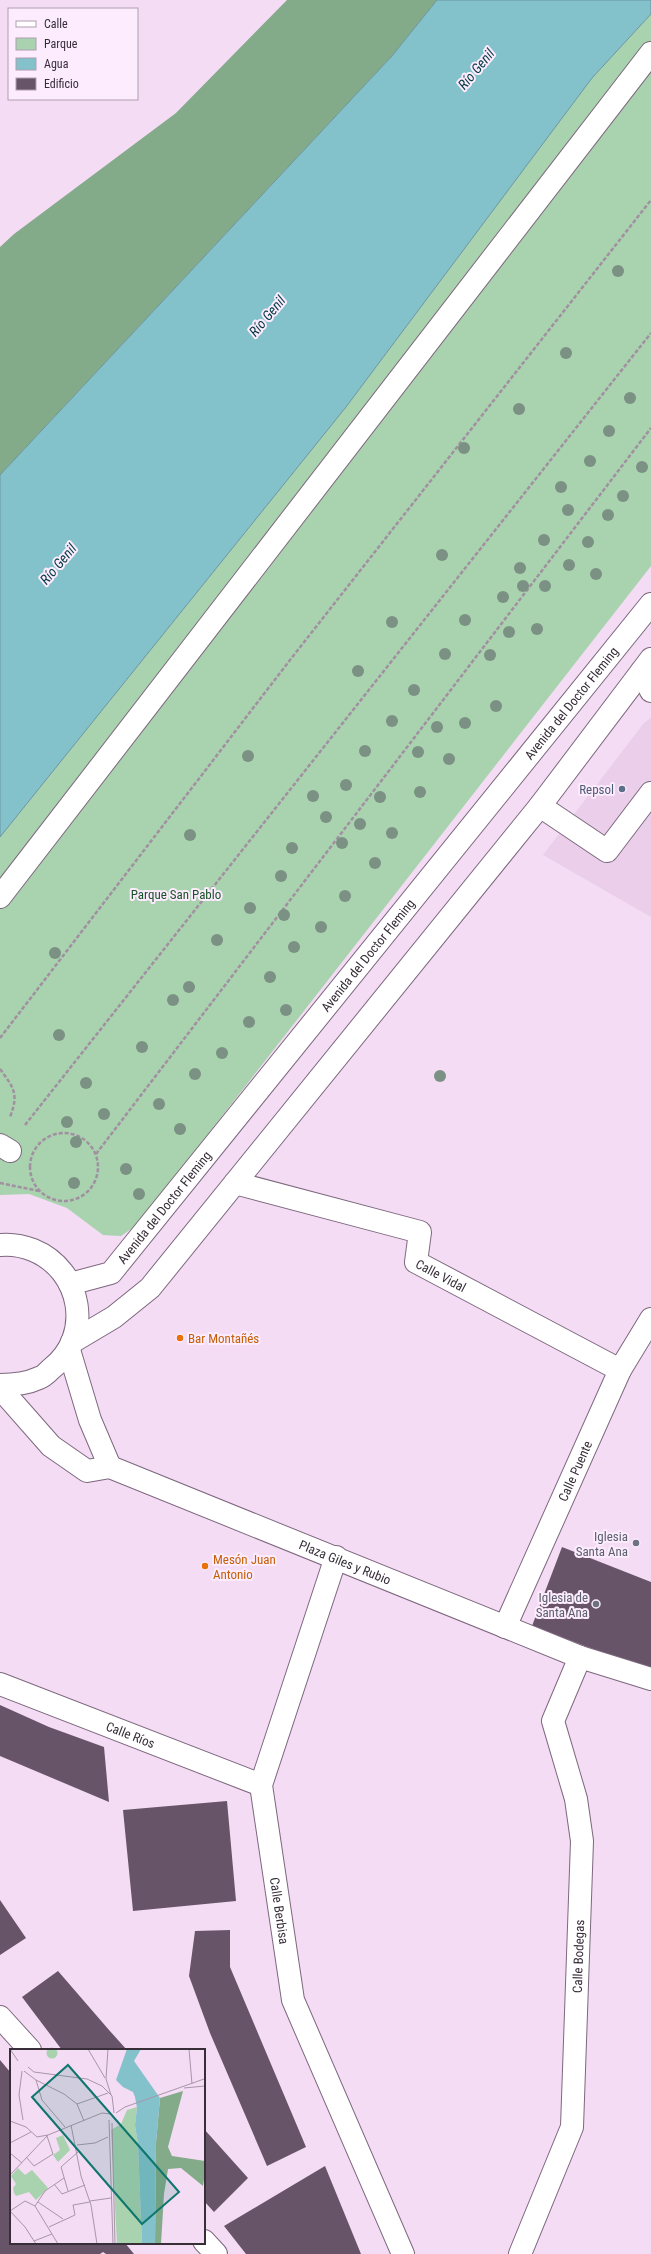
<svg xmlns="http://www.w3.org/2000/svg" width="651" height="2254" font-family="'Roboto Condensed',sans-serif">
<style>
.built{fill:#eaceea}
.green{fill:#a9d2ae}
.forest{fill:#83aa89}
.water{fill:#83c1cb;stroke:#6c959f}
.building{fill:#685468}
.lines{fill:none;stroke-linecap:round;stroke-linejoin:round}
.minor-casing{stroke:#7d687e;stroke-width:24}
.path{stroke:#a190a1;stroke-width:2.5;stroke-dasharray:4 2;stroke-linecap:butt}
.minor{stroke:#fff;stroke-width:22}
.tree{fill:#7b9183}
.service-dot{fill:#5c6f8a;stroke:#fdebfe;stroke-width:1.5}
.food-dot{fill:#e8710a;stroke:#fdebfe;stroke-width:1.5}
.worship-dot{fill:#6b7280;stroke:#fdebfe;stroke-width:1.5}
.labels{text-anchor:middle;stroke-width:4;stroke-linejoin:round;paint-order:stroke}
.street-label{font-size:13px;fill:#372e37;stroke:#fdebfe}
.service-label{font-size:13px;fill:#4e5e75;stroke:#fdebfe;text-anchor:end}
.park-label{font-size:13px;fill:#185327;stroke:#fdebfe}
.food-label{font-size:13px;fill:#c56008;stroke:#fdebfe;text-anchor:start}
.worship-label{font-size:13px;fill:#5b616d;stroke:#fdebfe;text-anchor:end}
.water-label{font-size:14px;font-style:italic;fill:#003b43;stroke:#fdebfe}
.inset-road{fill:none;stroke:#a896a8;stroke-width:1}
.view{fill:#0f766e;fill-opacity:0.15;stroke:#0f766e;stroke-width:2}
.inset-edge{fill:none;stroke:#372e37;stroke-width:2}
</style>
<rect width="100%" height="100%" fill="#f3dcf4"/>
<path class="built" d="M651,718V917L543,855L644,723Z"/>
<path class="green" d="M651,14V566L137,1225L121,1236L103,1235L67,1208L29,1194L0,1195V837L346,407L592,78Z"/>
<path class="forest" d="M287,0H437L392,56L0,475V247L14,234L176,113Z"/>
<path class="water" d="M437,0H651V14L592,78L346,407L0,837V475L392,56Z"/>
<path class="building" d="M562,1547L651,1582V1671L532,1626Z
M0,1705L49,1727L104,1747L109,1802L0,1756Z
M227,1801L236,1901L133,1911L123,1810Z
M0,1900L26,1938L0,1955Z
M230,1930V1967L306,2147L267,2166L210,2033L189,1976L195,1931Z
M58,1971L109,2030L127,2050H62L22,1997Z
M0,2060L11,2073V2243H125L134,2254H106L103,2252L100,2254H0Z
M204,2129L248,2178L214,2212L204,2201Z
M325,2166L361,2254H246L224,2226Z"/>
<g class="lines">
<defs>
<g id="minor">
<path d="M642,671L651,691"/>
<path d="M540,806L607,851L651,793"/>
<path d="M0,897L651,53"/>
<path d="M0,1145L10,1151"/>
<path id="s1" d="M235,1183L420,1232L416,1262L620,1370"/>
<path d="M0,1245C11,1244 23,1246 33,1250C82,1270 94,1336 51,1369C47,1373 43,1377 39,1378C26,1384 14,1385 0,1385"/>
<path id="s2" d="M70,1284L111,1273L651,604"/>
<path d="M72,1342L114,1317L150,1288L540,806L651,659"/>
<path d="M69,1350L90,1420L110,1467"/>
<path id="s3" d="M0,1388L51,1446L87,1471L110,1467L580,1657L651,1679"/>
<path id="s4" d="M336,1557L261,1785L293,2000L403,2254"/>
<path id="s5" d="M505,1627L620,1370L651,1319"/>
<path id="s6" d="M0,1684L261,1785"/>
<path d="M0,2017L30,2050"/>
<path d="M204,2241L216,2254"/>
<path id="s7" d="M520,2254L572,2127L582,1841L576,1799L553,1721L580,1657"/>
</g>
</defs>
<use href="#minor" class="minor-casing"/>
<path class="path" d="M0,1038L290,660L651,200
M0,1069C14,1088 19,1094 10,1117
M25,1125L651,333
M30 1167a34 34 0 1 1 68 0a34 34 0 1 1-68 0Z
M96,1154L651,428
M0,1183L39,1191"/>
<use href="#minor" class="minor"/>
</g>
<g class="tree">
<circle cx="618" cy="271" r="6"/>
<circle cx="566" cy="353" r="6"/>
<circle cx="630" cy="398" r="6"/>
<circle cx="519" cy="409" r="6"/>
<circle cx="609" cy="431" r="6"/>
<circle cx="464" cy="448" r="6"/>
<circle cx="590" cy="461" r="6"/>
<circle cx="642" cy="467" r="6"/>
<circle cx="561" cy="487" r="6"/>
<circle cx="623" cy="496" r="6"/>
<circle cx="568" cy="510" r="6"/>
<circle cx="608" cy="515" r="6"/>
<circle cx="544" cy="540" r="6"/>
<circle cx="588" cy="542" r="6"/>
<circle cx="442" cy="555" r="6"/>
<circle cx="569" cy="565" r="6"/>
<circle cx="520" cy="568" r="6"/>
<circle cx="596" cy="574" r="6"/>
<circle cx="523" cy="586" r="6"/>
<circle cx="545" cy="586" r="6"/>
<circle cx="503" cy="597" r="6"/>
<circle cx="465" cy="620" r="6"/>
<circle cx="392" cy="622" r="6"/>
<circle cx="537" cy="629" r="6"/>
<circle cx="509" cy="632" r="6"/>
<circle cx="445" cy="654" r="6"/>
<circle cx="490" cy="655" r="6"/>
<circle cx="358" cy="671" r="6"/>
<circle cx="414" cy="690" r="6"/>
<circle cx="496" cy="706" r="6"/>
<circle cx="392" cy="721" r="6"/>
<circle cx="465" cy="723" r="6"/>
<circle cx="437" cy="727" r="6"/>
<circle cx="365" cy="751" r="6"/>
<circle cx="418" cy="752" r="6"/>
<circle cx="248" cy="756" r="6"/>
<circle cx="449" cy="759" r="6"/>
<circle cx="346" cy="785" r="6"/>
<circle cx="420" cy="792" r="6"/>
<circle cx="313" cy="796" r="6"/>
<circle cx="380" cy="797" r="6"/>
<circle cx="326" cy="817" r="6"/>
<circle cx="360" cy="824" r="6"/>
<circle cx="392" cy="833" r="6"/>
<circle cx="190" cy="835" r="6"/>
<circle cx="342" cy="843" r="6"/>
<circle cx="292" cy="848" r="6"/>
<circle cx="375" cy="863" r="6"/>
<circle cx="281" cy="876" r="6"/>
<circle cx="345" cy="896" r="6"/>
<circle cx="250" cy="908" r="6"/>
<circle cx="284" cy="915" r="6"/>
<circle cx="321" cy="927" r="6"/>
<circle cx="217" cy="940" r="6"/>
<circle cx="294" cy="947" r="6"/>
<circle cx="55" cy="953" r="6"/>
<circle cx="270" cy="977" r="6"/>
<circle cx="189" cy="987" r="6"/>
<circle cx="173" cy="1000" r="6"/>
<circle cx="286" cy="1010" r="6"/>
<circle cx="249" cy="1022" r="6"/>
<circle cx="59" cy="1035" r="6"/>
<circle cx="142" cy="1047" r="6"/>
<circle cx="222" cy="1053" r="6"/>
<circle cx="195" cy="1074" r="6"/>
<circle cx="440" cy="1076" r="6"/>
<circle cx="86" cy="1083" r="6"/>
<circle cx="159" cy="1104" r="6"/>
<circle cx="104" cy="1114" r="6"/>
<circle cx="67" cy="1122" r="6"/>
<circle cx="180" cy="1129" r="6"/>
<circle cx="76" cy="1142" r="6"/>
<circle cx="126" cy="1169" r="6"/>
<circle cx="74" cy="1183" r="6"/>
<circle cx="139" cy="1194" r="6"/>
</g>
<circle class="service-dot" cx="622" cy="789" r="4"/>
<g class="food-dot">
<circle cx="180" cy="1338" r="4"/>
<circle cx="205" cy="1566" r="4"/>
</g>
<g class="worship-dot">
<circle cx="636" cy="1543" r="4"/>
<circle cx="596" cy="1604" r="4"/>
</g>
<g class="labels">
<g class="street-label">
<text dy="5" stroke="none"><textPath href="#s2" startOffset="775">Avenida del Doctor Fleming</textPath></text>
<text dy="5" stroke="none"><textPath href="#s2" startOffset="451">Avenida del Doctor Fleming</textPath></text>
<text dy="5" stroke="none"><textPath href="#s2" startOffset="127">Avenida del Doctor Fleming</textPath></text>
<text dy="5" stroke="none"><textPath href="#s1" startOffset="250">Calle Vidal</textPath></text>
<text dy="5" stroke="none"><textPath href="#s5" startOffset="171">Calle Puente</textPath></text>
<text dy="5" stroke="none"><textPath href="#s3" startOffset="398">Plaza Giles y Rubio</textPath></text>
<text dy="5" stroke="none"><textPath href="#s6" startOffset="140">Calle Ríos</textPath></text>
<text dy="5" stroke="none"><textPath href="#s4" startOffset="367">Calle Berbisa</textPath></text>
<text dy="5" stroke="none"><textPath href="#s7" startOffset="308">Calle Bodegas</textPath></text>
</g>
<g class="service-label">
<text x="614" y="794">Repsol</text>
</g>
<g class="park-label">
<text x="176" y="899">Parque San Pablo</text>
</g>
<g class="food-label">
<text x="188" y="1343">Bar Montañés</text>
<text x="213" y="1564">Mesón Juan<tspan x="213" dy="15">Antonio</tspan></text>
</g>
<g class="worship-label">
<text x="628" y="1541">Iglesia<tspan x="628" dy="15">Santa Ana</tspan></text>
<text x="588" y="1602">Iglesia de<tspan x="588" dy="15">Santa Ana</tspan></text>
</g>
<g class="water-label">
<text transform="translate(476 69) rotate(-50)" y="5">Río Genil</text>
<text transform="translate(267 316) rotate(-50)" y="5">Río Genil</text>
<text transform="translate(58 564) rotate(-50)" y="5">Río Genil</text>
</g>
</g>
<g transform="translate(10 2049)">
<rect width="195" height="195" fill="#f3dcf4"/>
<path d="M36.5 4a5.5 5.5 0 1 1 11 0a5.5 5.5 0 1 1-11 0ZM127,58L125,76L128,95L132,195H107L101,81L111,75L117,61ZM53,86L60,101L48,113L43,106L50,101L46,89ZM8,119L15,126L22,121L38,139L26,151L19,143L6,147L4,144L3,139L6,135L1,127Z" fill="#a9d2ae"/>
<path d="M173,42L158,98L162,107L195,112V124L193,137L171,119L158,120L154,145L151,195H145L146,94L150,49Z" fill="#83aa89"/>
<path d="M117,0H131L124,12L150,49L146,94L145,195H132L128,95L125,76L127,59L125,48L123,43L113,38L106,31Z" fill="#83c1cb"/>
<path class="inset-road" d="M0,0L8,12M78,0L95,29M98,0L96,30L101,46M179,0L182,35M18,18L24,23L77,30L92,37L102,47L104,64M12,22L9,46L13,71M14,22L26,31L54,45L67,55L74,72M26,31L32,51L55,78M174,39L195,37M67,55L98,44M106,64L115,58L194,30M99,71L103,195M0,72L16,78L27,88L38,86M102,74L105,195M61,76L71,127L81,156L87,195M0,94L21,83M67,96L85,94L98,88M0,104L12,114M16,108L24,117L43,105L37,87M0,126L38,86L92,64L101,65M44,135L52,145L75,136M58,142L51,118L68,103M80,152L101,149M28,153L53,170M25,157L35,142L54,129M0,162L15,152L25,157L48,195M0,162L15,178L26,195M39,178L65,166L63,156L80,153M24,192L42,185"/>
<path class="view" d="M58,16L169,143L132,175L22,48Z"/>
<rect width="195" height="195" class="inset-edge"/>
</g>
<rect x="8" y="8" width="130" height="92" fill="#fdebfe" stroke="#ae9fae"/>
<rect x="16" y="21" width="20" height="6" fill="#ffffff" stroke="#ae9fae"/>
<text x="44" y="28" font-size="12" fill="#372e37">Calle</text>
<rect x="16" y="38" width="20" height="12" fill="#a9d2ae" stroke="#ae9fae"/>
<text x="44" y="48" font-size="12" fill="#372e37">Parque</text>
<rect x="16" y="58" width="20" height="12" fill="#83c1cb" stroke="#ae9fae"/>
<text x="44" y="68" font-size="12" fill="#372e37">Agua</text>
<rect x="16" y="78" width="20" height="12" fill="#685468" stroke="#ae9fae"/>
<text x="44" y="88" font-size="12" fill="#372e37">Edificio</text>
</svg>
